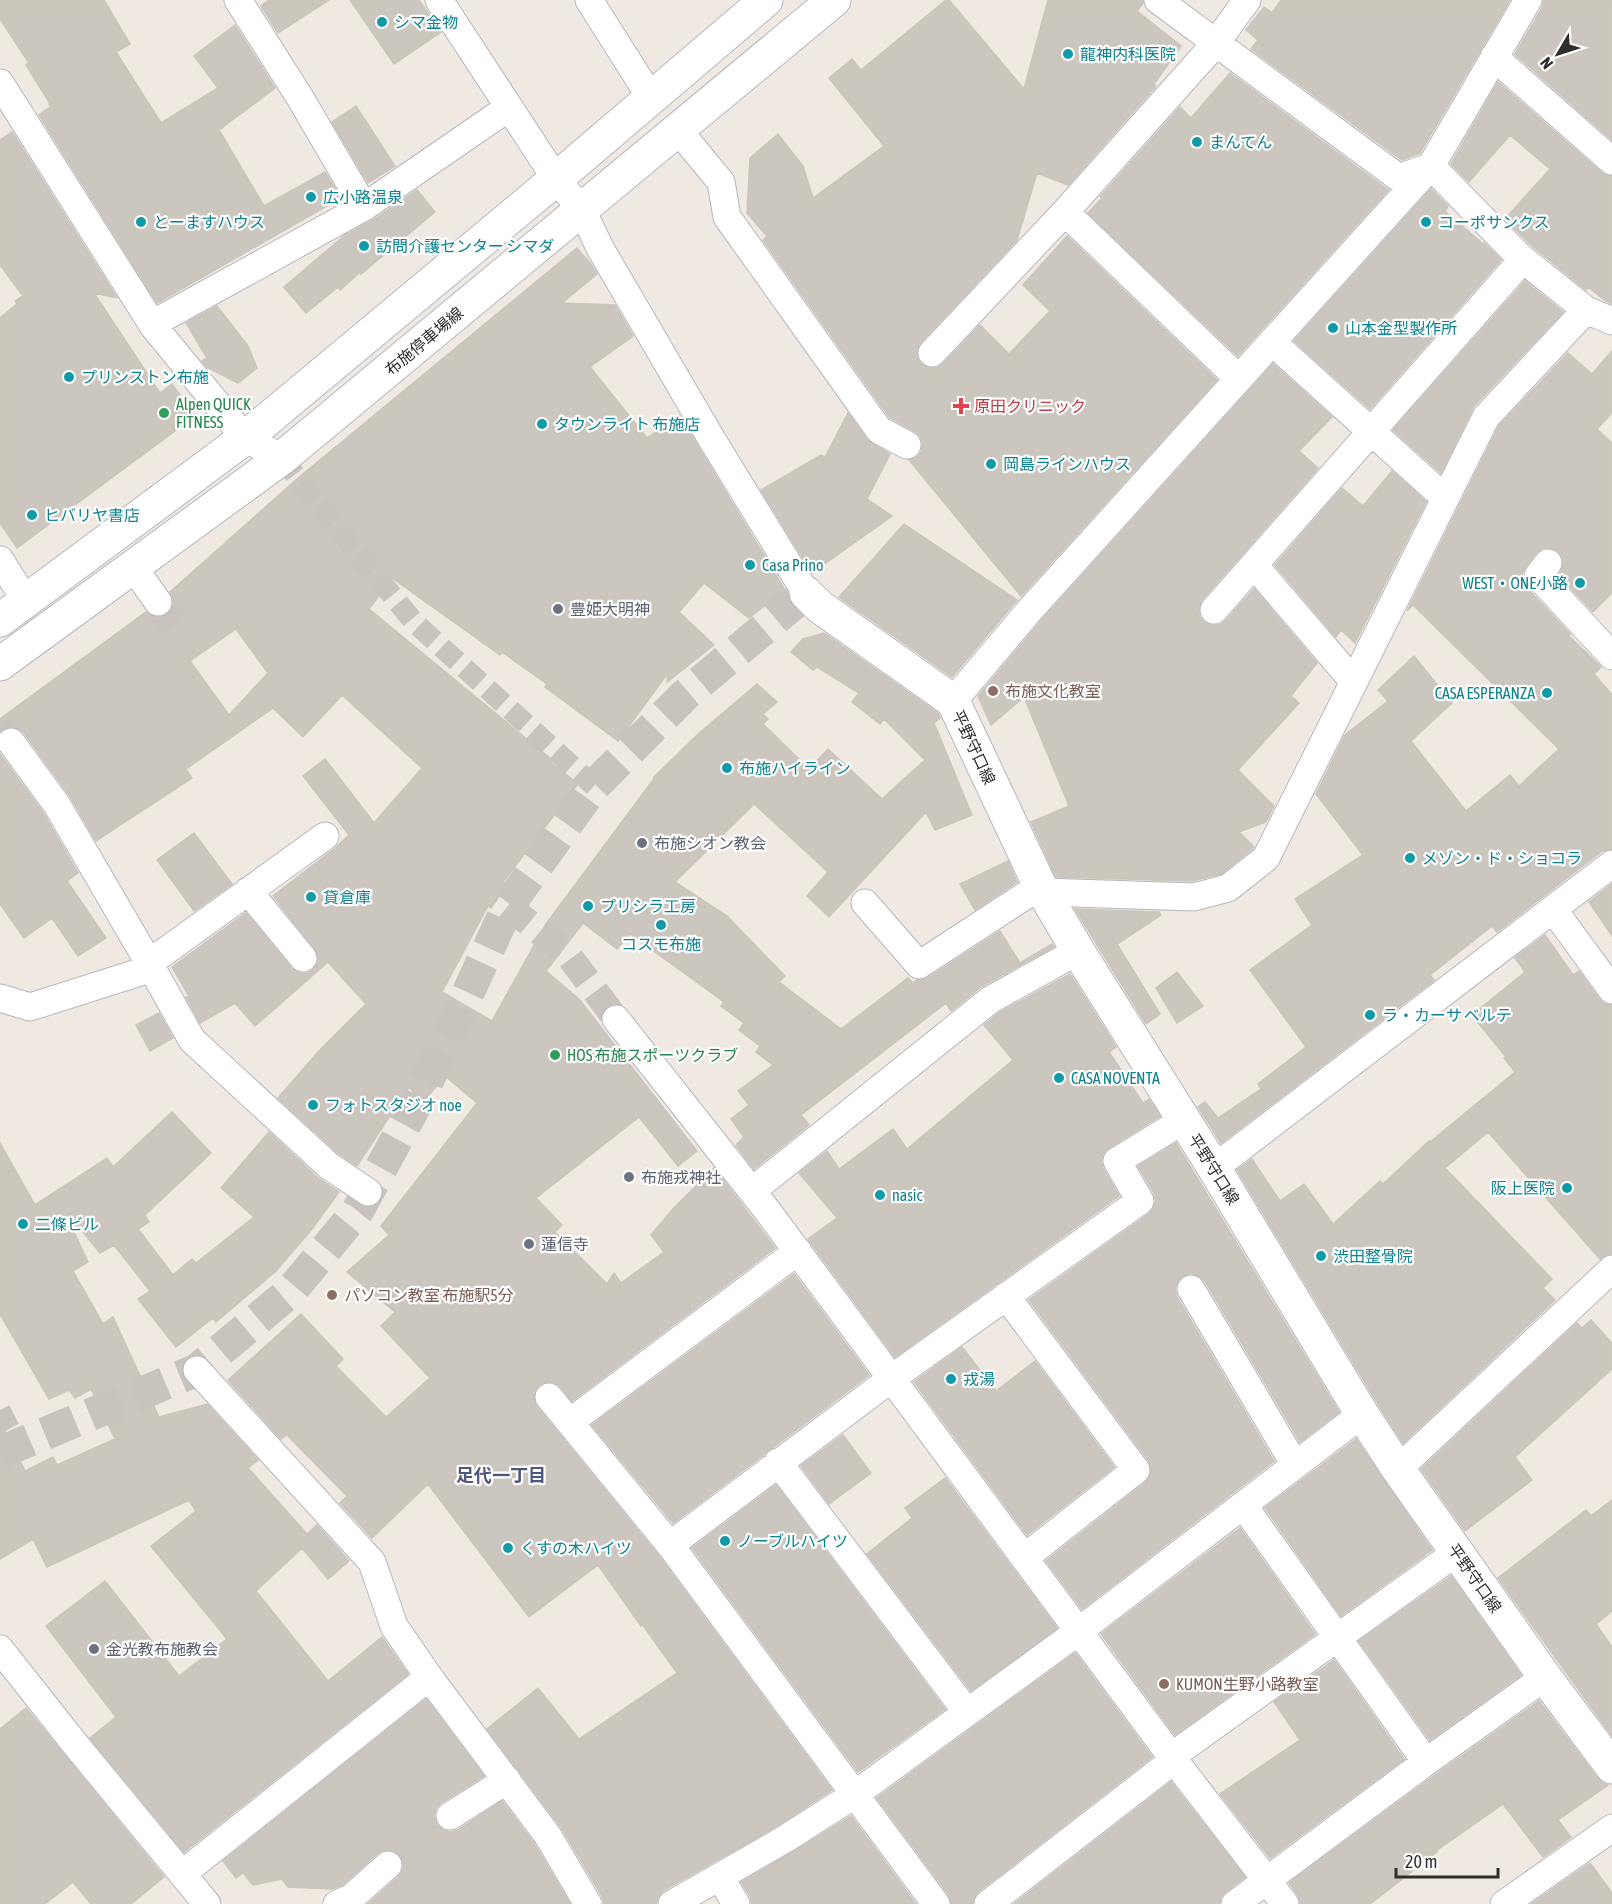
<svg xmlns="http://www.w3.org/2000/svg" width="1612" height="1904" font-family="'Asap Condensed','Noto Sans JP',sans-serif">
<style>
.building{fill:#cbc7bf;stroke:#cbc5ba;stroke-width:1.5;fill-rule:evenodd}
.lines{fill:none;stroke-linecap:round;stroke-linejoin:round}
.pedestrian-tunnel{stroke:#c8c4bd;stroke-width:21;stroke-dasharray:21 10;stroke-linecap:butt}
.minor-tunnel{stroke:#c8c4bd;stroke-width:27;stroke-dasharray:27 14;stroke-linecap:butt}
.secondary-tunnel{stroke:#c8c4bd;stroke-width:33;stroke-dasharray:33 16;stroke-linecap:butt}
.minor-casing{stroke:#b4b7c1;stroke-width:29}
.secondary-casing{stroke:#b4b7c1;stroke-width:35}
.minor{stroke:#fff;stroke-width:27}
.secondary{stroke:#fff;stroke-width:33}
.culture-dot{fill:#0f9aa8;stroke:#fff;stroke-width:2}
.health-dot{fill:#e0444e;stroke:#fff;stroke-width:2}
.leisure-dot{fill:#2e9e5b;stroke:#fff;stroke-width:2}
.worship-dot{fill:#6b7280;stroke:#fff;stroke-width:2}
.education-dot{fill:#8d6e63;stroke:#fff;stroke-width:2}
.labels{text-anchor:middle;stroke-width:4.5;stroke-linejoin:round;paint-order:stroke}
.culture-label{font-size:16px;fill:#0d838f;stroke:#fff;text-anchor:start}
.street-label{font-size:16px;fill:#2e2e2e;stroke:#fff}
.leisure-label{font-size:16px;fill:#27864d;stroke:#fff;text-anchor:start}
.health-label{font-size:16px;fill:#be3a42;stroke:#fff;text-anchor:start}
.worship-label{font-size:16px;fill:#5b616d;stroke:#fff;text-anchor:start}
.education-label{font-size:16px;fill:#785e54;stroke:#fff;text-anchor:start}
.neighbourhood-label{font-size:18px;font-weight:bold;fill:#4d5680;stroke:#fff}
</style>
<rect width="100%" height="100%" fill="#efe9e1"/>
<path class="building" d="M0,0H104L130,44L116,52L161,123L218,88L194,56L235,25L275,88L219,130L264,206L325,172L341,198L157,303L39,115L50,107L49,102L26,65L29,63L0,19Z
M269,0H329L278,33L261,6Z
M350,0H419L441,32L394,64Z
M946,0H949L1024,89L1048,0H1143V3L1137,11L1181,46L1154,84L1156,86L1068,185L1037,173L1017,240L921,342L917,349V357L921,364L929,368H937L943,364L980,325L1009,354L1050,311L1023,285L1067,236L1217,380L1021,596L909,460L916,458L921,452L923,444L920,436L914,431L890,418L763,240L767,236L747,213L750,158L778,134L803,166L813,198L884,146L829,78L852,59L861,70Z
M1281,0H1510L1420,153L1402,160L1251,49L1258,40L1246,30L1264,7L1272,13Z
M1544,0H1612V140L1515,54L1542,8Z
M1230,73L1388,190L1238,356L1088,213L1102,198L1100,197L1180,107L1191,118Z
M1498,82L1602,173L1612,176V304L1606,301L1588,287L1586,290L1530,244L1505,219L1550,169L1510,135L1469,182L1451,164Z
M356,106L395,166L368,183L332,122Z
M12,132L117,298L94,293L160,393L172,384L195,416L17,548L0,523V318L17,304L15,301L23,296L0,265V140Z
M1431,189L1448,206L1445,211L1483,244L1484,243L1501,260L1370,409L1294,341Z
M417,190L435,212L361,274L360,272L340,290L338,287L306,313L284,287L345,235L373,220Z
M577,248L591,264L597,274L562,303L615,305L633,336L590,367L647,438L679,415L785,590L749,618L704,583L679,612L714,645L667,682L668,673L618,741L545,687L547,684L502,652L500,655L392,578L369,609L552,760L550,762L578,784L503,882L507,885L491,908L488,906L442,992L492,1021L546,924L653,780L654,777L697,735L757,684L777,702L763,714L768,719L763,724L809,769L828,749L882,799L925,760L884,719L880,724L852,702L859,693L817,667L813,670L791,652L803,639L824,633L938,713L940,718L934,723L972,815L935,830L926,812L829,917L807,896L828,872L754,804L675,882L727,916L785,976L779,982L841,1029L908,978L913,983L917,980L928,978L1000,931L1020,963L1052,944L1054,947L982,986L951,1011L946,1003L801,1115L809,1125L754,1169L736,1145L744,1137L731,1119L749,1105L738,1091L773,1065L756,1052L760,1046L739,1030L744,1023L721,1006L724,1002L630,934L617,949L583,923L546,971L579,999L697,1151L678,1166L639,1117L536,1198L562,1225L555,1232L607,1284L614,1273L621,1283L664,1252L651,1235L673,1209L714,1168L775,1248L572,1401L561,1387L554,1382H546L540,1384L534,1392V1400L537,1407L658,1555L832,1790L777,1826L664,1890L658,1897L656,1904H604L602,1896L561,1827L487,1729L538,1688L579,1739L677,1673L642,1624L641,1626L598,1565L529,1617L428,1484L372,1538L340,1503L347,1496L287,1435L281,1439L228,1380L301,1314L343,1359L336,1366L386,1417L430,1378L381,1326L395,1312L347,1272L389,1235L381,1226L477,1103L445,1076L423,1102L409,1087L357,1166L339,1154L278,1098L319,1051L366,1004L328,962L255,1026L235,1003L200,1023L186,997L189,996L172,967L246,913L291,968L297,972L305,974L312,970L318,963V955L315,949L273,896L334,849L349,835L303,776L325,759L374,823L422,768L342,695L303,737L273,708L186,769L192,778L96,841L70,796L24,733L18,728L10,726L0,731V719L146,612L152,617L159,618L168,614L173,608L174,601L170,592L298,478ZM236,629L268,673L229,715L190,661Z
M1525,281L1563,312L1474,406L1441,473L1393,430Z
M217,306L248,346L257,368L238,383L208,368L202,361L207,358L186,323Z
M1612,351V413L1597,429L1612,443V593L1593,612L1559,575L1563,566V558L1558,551L1551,548H1543L1536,553L1526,566L1522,574L1523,581L1526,587L1570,634L1568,635L1601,667L1594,674L1612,695V849L1602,851L1497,932L1492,926L1430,975L1434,980L1221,1143L1198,1107L1205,1102L1218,1118L1261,1089L1258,1084L1306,1047L1250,970L1312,925L1295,899L1363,855L1316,794L1345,735L1388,701L1378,690L1414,656L1452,703L1411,741L1466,811L1510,775L1519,786L1559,749L1413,605L1407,611L1499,426L1568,353L1592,374Z
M1273,364L1332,417L1299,451L1318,468L1202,600L1199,607V616L1204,622L1211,625H1220L1226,620L1254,589L1317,663L1291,696L1299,703L1238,770L1274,806L1266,822L1239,832L1254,847L1221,874L1192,881L1056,877L1031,822L1069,806L1024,697L991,725L978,696L1041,621Z
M848,413L867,440L890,454L867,499L892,516L812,573L761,490L821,455L825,457Z
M1392,471L1426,502L1355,643L1341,630L1336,637L1275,565L1342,488L1363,506Z
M904,524L1017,600L952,677L839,597Z
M0,754L44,814L78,873L67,881L106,938L78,956L52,918L24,938L0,904Z
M194,833L232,884L194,911L157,860Z
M1008,861L1017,882L975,910L960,884Z
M1612,884V936L1589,902Z
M1075,909L1159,912L1161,915L1117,944L1160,1014L1146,1024Z
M1545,935L1573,975L1579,971L1600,1000L1605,1004L1612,1005V1254H1608L1600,1259L1488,1132L1445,1168L1552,1279L1543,1288L1555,1300L1403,1443L1378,1404L1237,1170L1252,1159L1280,1201L1304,1184L1333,1224L1380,1181L1383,1184L1429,1141L1430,1142L1515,1072L1504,1058L1506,1057L1472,1015L1525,972L1515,958Z
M1177,972L1203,1006L1177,1023L1156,988Z
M1070,974L1116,1047L1109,1052L1143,1103L1149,1099L1160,1116L1109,1148L1103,1154L1101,1161L1103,1168L1119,1196L895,1357L808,1239L837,1218L799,1173L827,1151L839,1169L893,1129L907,1149L1013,1060L984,1025L999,1013Z
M159,1013L173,1038L150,1051L136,1025Z
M172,1112L211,1153L145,1215L149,1222L138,1229L173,1275L192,1259L196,1263L254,1217L221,1188L269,1132L318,1178L339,1192L312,1229L276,1271L216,1322L213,1318L176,1347L138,1299L150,1291L114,1245L100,1253L79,1227L73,1230L88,1262L73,1271L103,1324L113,1317L159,1417L207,1404L258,1460L248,1468L307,1534L317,1525L349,1561L328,1579L302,1548L256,1591L328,1681L382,1637L408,1674L184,1852L90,1738L116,1717L46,1626L105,1581L179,1676L227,1639L151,1546L196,1511L189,1500L47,1567L33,1539L0,1559V1420L25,1471L53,1457L57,1465L115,1439L91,1389L75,1398L69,1390L49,1399L0,1314V1143L35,1205L107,1158L113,1167Z
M1176,1143L1339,1412L1300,1442L1205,1281L1199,1276L1191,1273L1183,1276L1178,1281L1175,1289L1177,1297L1274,1461L1082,1609L1046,1561L1146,1482L1151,1475V1467L1149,1461L1029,1300L1150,1213L1154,1207L1156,1200L1154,1193L1138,1166Z
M794,1274L869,1375L673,1523L592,1425Z
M1591,1320L1612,1343V1369L1515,1457L1532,1480L1465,1531L1421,1469L1577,1323L1582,1328Z
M962,1347L996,1391L1035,1361L1114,1467L1027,1535L914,1382Z
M843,1435L871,1473L829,1504L801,1466Z
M1356,1439L1432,1550L1341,1616L1265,1508Z
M945,1478L1057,1628L971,1691L867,1554L912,1518L905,1508Z
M776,1485L945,1709L858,1772L692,1548Z
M1612,1500V1611L1596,1624L1612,1647V1736L1498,1578L1586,1510L1591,1516Z
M1240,1528L1315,1634L1175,1735L1101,1634Z
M1451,1576L1521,1675L1430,1740L1359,1641Z
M1075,1653L1152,1757L978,1892L974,1898L973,1904H951L949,1895L877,1798Z
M1334,1660L1404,1759L1270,1858L1220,1794L1300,1740L1274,1702Z
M426,1699L484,1776L441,1803L436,1808L434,1816L437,1825L443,1830L451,1832L458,1830L502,1801L535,1845L570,1904H368L398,1877L403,1870V1861L399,1854L392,1850H385L378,1853L342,1885L332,1889L288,1887L282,1879L253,1885L243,1873L236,1878L223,1861Z
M1539,1701L1597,1778L1608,1785L1558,1820L1571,1837L1543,1857L1503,1804L1436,1851L1437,1852L1370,1904H1300L1298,1895L1289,1883L1435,1775Z
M26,1708L164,1877L131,1904H91L73,1882L45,1904H0V1729Z
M1171,1782L1245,1877L1225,1892L1221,1897L1220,1904H1014Z
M851,1816L916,1904H752L750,1896L741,1882L793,1852Z
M1590,1863L1612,1893V1904H1531Z"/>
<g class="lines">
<path class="pedestrian-tunnel" d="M282,458L318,505L414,622L594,786
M0,1410L18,1445"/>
<path class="minor-tunnel" d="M158,602L173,624
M0,726L11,742
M508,906L569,956L616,1019"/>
<path class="secondary-tunnel" d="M0,1454L18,1445L197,1370L291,1291L358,1210L420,1097L508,906L594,786L685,695L806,593"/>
<defs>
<path id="minor" d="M238,0L299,96L364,207
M439,0L556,179L582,210L600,248L711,438L806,593
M589,0L651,98
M1158,0L1399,178L1429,167
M1494,57L1612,161
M0,83L154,327L245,438L282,458
M678,130L721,182L727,217L879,430L907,445
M1431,166L1519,256L1586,310L1612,321
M1065,212L1239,379
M152,324L364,207L508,108
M1272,342L1445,498
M932,353L1065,212L1216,43L1247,0
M0,560L26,601
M1548,563L1538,576L1612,656
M1254,565L1354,682
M133,567L158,602
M1214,610L1517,266L1519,256
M953,701L1029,611L1431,166L1528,0
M11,742L57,805L149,963L192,1040L329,1166L368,1192
M248,891L303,958
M1044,892L1194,897L1228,888L1266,858L1486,417L1586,310
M865,903L919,965L1040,886
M1553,909L1612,864
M149,963L325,836
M0,998L30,1007L153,968
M616,1019L766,1209L1174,1760L1285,1904
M1214,1168L1553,909L1612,990
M752,1191L990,1000L1078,951
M1191,1289L1295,1465
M1006,1296L1136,1470L1025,1557
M197,1370L372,1562L394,1626L429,1677L548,1836L588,1904
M549,1397L670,1545L936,1904
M570,1422L798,1251
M778,1462L967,1712
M1398,1469L1612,1269
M1243,1505L1426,1762
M670,1545L892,1378L1140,1201L1117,1161L1184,1120
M0,1649L75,1744L207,1904
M1172,1756L1457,1552
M450,1816L507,1780
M182,1874L429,1677
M720,1877L736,1904
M337,1904L351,1898L388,1865
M672,1904L785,1839L854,1795L1079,1631L1362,1414
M988,1904L1174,1760
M1235,1904L1426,1762L1545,1677
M1504,1904L1612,1828"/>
<path id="secondary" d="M806,593L820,607L953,701L1040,886L1078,951L1214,1168L1362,1414L1398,1469L1545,1677L1612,1767
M0,620L245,438L556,179L766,0
M0,664L282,458L834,0"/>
</defs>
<use href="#minor" class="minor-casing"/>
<use href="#secondary" class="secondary-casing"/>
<use href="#minor" class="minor"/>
<use href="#secondary" class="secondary"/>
</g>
<g class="culture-dot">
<circle cx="382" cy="22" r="6"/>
<circle cx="1068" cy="54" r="6"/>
<circle cx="1197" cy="142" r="6"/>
<circle cx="311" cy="197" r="6"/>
<circle cx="141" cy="222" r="6"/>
<circle cx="1426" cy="222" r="6"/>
<circle cx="364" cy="246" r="6"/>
<circle cx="1333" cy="328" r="6"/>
<circle cx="69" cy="377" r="6"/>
<circle cx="542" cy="424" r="6"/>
<circle cx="991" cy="464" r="6"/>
<circle cx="32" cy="515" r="6"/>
<circle cx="750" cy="565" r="6"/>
<circle cx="1580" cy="583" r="6"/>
<circle cx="1547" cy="693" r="6"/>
<circle cx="727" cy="768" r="6"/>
<circle cx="1410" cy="858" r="6"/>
<circle cx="311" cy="897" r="6"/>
<circle cx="588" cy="906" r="6"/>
<circle cx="661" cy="925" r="6"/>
<circle cx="1370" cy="1015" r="6"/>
<circle cx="1059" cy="1078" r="6"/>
<circle cx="313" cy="1105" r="6"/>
<circle cx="1567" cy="1188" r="6"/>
<circle cx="880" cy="1195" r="6"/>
<circle cx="23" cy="1224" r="6"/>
<circle cx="1321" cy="1256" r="6"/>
<circle cx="951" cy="1379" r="6"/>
<circle cx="725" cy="1541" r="6"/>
<circle cx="508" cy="1548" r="6"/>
</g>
<path class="health-dot" d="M958 397h6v6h6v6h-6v6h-6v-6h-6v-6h6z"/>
<g class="leisure-dot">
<circle cx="164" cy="413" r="6"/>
<circle cx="555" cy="1055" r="6"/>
</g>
<g class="worship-dot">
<circle cx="558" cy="609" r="6"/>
<circle cx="642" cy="843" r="6"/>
<circle cx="629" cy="1177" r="6"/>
<circle cx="529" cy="1244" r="6"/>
<circle cx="94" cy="1649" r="6"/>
</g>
<g class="education-dot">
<circle cx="993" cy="691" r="6"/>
<circle cx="332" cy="1295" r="6"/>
<circle cx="1164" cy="1684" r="6"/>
</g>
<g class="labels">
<g class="culture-label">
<text x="394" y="28">シマ金物</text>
<text x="1080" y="60">龍神内科医院</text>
<text x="1209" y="148">まんてん</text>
<text x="323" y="203">広小路温泉</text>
<text x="153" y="228">とーますハウス</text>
<text x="1438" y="228">コーポサンクス</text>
<text x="376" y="252">訪問介護センター シマダ</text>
<text x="1345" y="334">山本金型製作所</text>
<text x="81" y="383">プリンストン布施</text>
<text x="554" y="430">タウンライト 布施店</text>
<text x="1003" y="470">岡島ラインハウス</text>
<text x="44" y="521">ヒバリヤ書店</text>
<text x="762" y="571">Casa Prino</text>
<text x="1568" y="589" text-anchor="end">WEST・ONE小路</text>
<text x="1535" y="699" text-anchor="end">CASA ESPERANZA</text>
<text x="739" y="774">布施ハイライン</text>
<text x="1422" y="864">メゾン・ド・ショコラ</text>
<text x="323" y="903">貸倉庫</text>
<text x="600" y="912">プリシラ工房</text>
<text x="661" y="950" text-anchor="middle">コスモ布施</text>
<text x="1382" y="1021">ラ・カーサ ベルテ</text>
<text x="1071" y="1084">CASA NOVENTA</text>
<text x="325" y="1111">フォトスタジオ noe</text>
<text x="1555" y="1194" text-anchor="end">阪上医院</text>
<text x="892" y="1201">nasic</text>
<text x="35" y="1230">二條ビル</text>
<text x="1333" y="1262">渋田整骨院</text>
<text x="963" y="1385">戎湯</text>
<text x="737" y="1547">ノーブルハイツ</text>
<text x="520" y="1554">くすの木ハイツ</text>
</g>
<g class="street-label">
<text transform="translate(424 341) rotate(-40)" y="6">布施停車場線</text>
<text transform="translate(974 747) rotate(65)" y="6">平野守口線</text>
<text transform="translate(1214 1169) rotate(58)" y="6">平野守口線</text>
<text transform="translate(1475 1578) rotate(55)" y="6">平野守口線</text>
</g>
<g class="leisure-label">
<text x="176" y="410">Alpen QUICK<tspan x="176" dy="18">FITNESS</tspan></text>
<text x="567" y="1061">HOS 布施スポーツクラブ</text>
</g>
<g class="health-label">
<text x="974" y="412">原田クリニック</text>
</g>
<g class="worship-label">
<text x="570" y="615">豊姫大明神</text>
<text x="654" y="849">布施シオン教会</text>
<text x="641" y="1183">布施戎神社</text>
<text x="541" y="1250">蓮信寺</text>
<text x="106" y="1655">金光教布施教会</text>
</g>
<g class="education-label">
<text x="1005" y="697">布施文化教室</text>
<text x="344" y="1301">パソコン教室 布施駅5分</text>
<text x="1176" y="1690">KUMON生野小路教室</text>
</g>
<g class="neighbourhood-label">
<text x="501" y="1482">足代一丁目</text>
</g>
</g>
<g transform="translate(1558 54) rotate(231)" stroke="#ffffff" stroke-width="4.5" paint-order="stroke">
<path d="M0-4.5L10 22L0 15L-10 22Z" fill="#2e2e2e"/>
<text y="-9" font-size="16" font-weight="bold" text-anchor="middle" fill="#2e2e2e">N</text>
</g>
<path d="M1396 1868v9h102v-9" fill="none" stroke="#2e2e2e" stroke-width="3"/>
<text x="1405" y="1868" font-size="18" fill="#2e2e2e" stroke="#ffffff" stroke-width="4.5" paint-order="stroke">20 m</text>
</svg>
